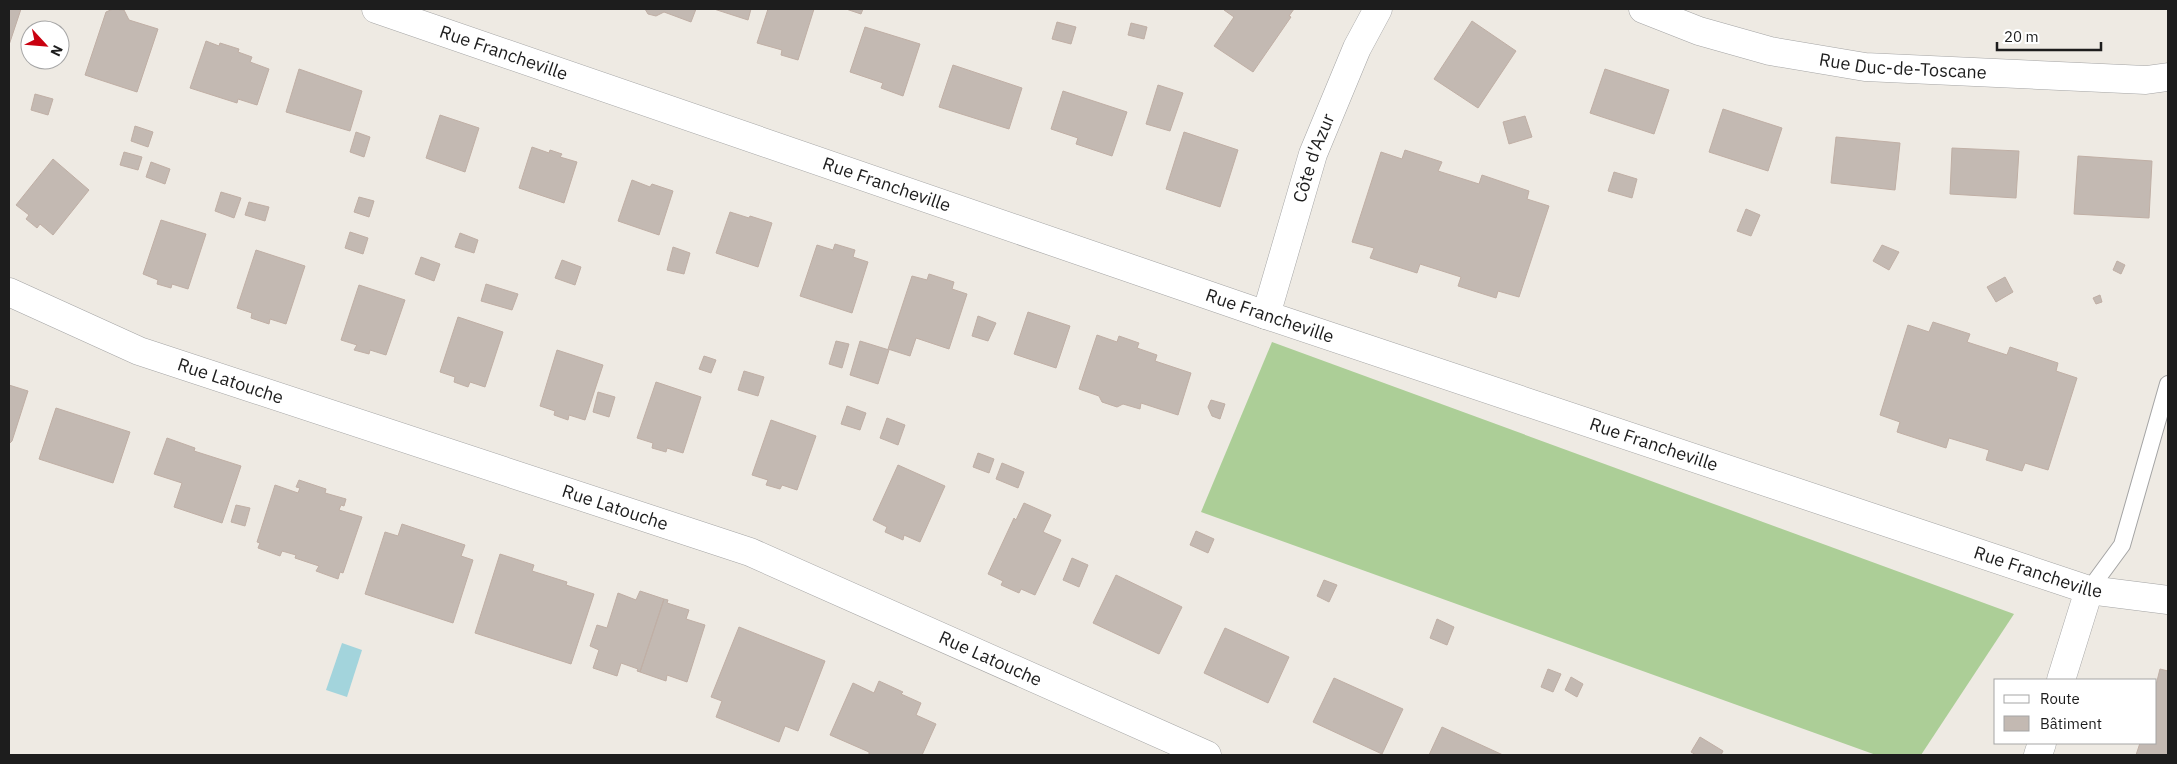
<svg xmlns="http://www.w3.org/2000/svg" width="2177" height="764" font-family="'IBM Plex Sans',sans-serif">
<style>
.forest{fill:#acce97}
.water{fill:#a3d4dc}
.building{fill:#c3b9b2;stroke:#c0afa5}
.lines{fill:none;stroke-linecap:round;stroke-linejoin:round}
.service-casing{stroke:#a4a4a4;stroke-width:18}
.minor-casing{stroke:#a4a4a4;stroke-width:29}
.service{stroke:#fff;stroke-width:16}
.minor{stroke:#fff;stroke-width:28}
.labels{text-anchor:middle;stroke-width:4;stroke-linejoin:round;paint-order:stroke}
.street-label{font-size:18px;fill:#1d1d1d;stroke:#fff}
</style>
<rect width="100%" height="100%" fill="#eeeae3"/>
<path class="forest" d="M1272,342L2014,614L1921,755H1876L1201,512Z"/>
<path class="water" d="M342,643L362,650L347,697L326,690Z"/>
<path class="building" d="M9,9H21L9,45Z
M113,9L124,10L129,20L158,29L137,92L85,75L106,12Z
M645,9H696L691,22L664,12L656,16L648,14Z
M714,9H751L748,20Z
M768,9H814L798,60L781,55L782,50L757,43Z
M846,9H863L861,14Z
M1225,9H1294L1289,16L1291,17L1253,72L1214,46L1234,17L1224,10Z
M1472,21L1516,51L1478,108L1434,79Z
M1057,22L1076,27L1071,44L1052,39Z
M1131,23L1147,27L1144,39L1128,35Z
M865,27L920,44L903,96L881,88L883,83L850,72Z
M206,41L219,46L220,43L239,49L238,52L252,57L250,62L269,69L257,105L238,99L237,103L190,88Z
M953,65L1022,88L1009,129L939,107Z
M299,69L362,91L350,131L286,112Z
M1605,69L1669,90L1654,134L1590,113Z
M1158,85L1183,93L1170,131L1146,124Z
M1063,91L1127,112L1112,156L1076,144L1078,138L1051,129Z
M35,94L53,99L48,115L31,110Z
M1723,109L1782,128L1768,171L1709,152Z
M440,115L479,128L465,172L426,158Z
M1525,116L1532,137L1509,144L1503,122Z
M135,126L153,132L148,147L131,141Z
M356,132L370,137L364,157L350,152Z
M1184,132L1238,150L1220,207L1166,189Z
M1836,137L1900,143L1895,190L1831,183Z
M532,147L549,153L550,150L562,154L560,157L577,162L564,203L519,188Z
M1952,148L2019,151L2016,198L1950,194Z
M1405,150L1442,162L1438,171L1479,184L1482,175L1529,191L1527,199L1549,206L1519,297L1498,291L1496,298L1458,286L1461,277L1420,264L1417,273L1370,258L1374,248L1352,242L1381,152L1402,159Z
M124,152L142,157L138,170L120,165Z
M2078,156L2152,161L2149,218L2074,214Z
M53,159L89,190L53,235L40,224L37,228L26,219L29,215L16,205Z
M151,162L170,169L165,184L146,177Z
M1614,172L1637,179L1632,198L1608,191Z
M632,180L650,187L652,184L673,191L659,235L618,221Z
M221,192L241,198L234,218L215,211Z
M359,197L374,201L369,217L354,212Z
M249,202L269,207L265,221L245,215Z
M1746,209L1760,215L1751,236L1737,231Z
M730,212L749,218L750,216L772,223L758,267L716,253Z
M161,220L206,234L188,289L172,284L171,288L157,284L158,280L143,274Z
M350,232L368,238L363,254L345,248Z
M460,233L478,240L474,253L455,247Z
M835,244L855,250L853,257L868,262L852,313L800,296L817,245L833,250Z
M1882,245L1899,252L1889,270L1873,261Z
M673,247L690,253L684,274L667,270Z
M256,250L305,266L286,324L270,319L269,324L251,318L252,313L237,308Z
M421,257L440,264L434,281L415,274Z
M562,260L581,267L575,285L555,278Z
M2117,261L2125,265L2121,274L2113,270Z
M929,274L954,282L952,289L967,294L949,349L916,338L910,356L888,349L912,276L927,280Z
M2005,277L2013,292L1996,302L1987,287Z
M486,284L518,294L512,310L481,301Z
M359,285L405,300L386,355L370,350L369,354L354,350L357,345L341,340Z
M2100,295L2102,302L2096,304L2093,298Z
M1028,312L1070,326L1056,368L1014,354Z
M978,316L996,323L988,341L972,336Z
M458,317L503,332L485,387L470,382L468,387L454,382L455,377L440,372Z
M1933,322L1970,334L1967,342L2007,355L2010,347L2058,363L2056,371L2077,378L2048,470L2025,463L2022,471L1986,460L1989,450L1949,438L1946,448L1897,432L1900,422L1880,415L1908,325L1929,332Z
M1097,335L1117,342L1119,336L1139,343L1137,348L1157,355L1155,361L1191,373L1178,415L1141,403L1140,409L1123,404L1117,407L1102,402L1099,396L1079,389Z
M836,341L849,344L842,368L829,364Z
M860,341L889,350L878,384L850,375Z
M557,350L603,365L585,420L569,415L568,420L554,415L555,411L540,406Z
M704,356L716,360L711,373L699,369Z
M744,371L764,377L758,396L738,390Z
M656,382L701,397L683,453L667,448L666,452L652,448L653,443L637,438Z
M9,385L28,391L12,441L9,444Z
M598,392L615,397L609,417L593,412Z
M1211,400L1225,404L1220,419L1212,416L1208,407Z
M847,406L866,413L860,430L841,424Z
M56,408L130,432L113,483L39,459Z
M887,418L905,425L898,445L880,438Z
M771,420L816,436L797,490L782,485L780,489L766,485L768,480L752,475Z
M167,438L195,448L194,451L241,466L222,523L174,507L182,483L154,474Z
M978,453L994,459L989,473L973,467Z
M1002,463L1024,472L1018,488L996,479Z
M898,465L945,486L920,542L904,535L903,540L885,532L887,527L873,520Z
M299,480L326,489L325,493L346,499L344,506L341,505L339,510L362,517L343,573L340,572L338,579L316,571L319,566L295,558L296,555L282,551L280,556L258,548L260,543L257,542L275,485L298,493L300,488L296,487Z
M1024,503L1051,515L1043,532L1061,540L1035,595L1021,589L1019,593L1001,585L1003,581L988,574L1014,518L1016,520Z
M236,505L250,508L245,526L231,522Z
M402,524L465,545L461,556L473,560L453,623L365,594L385,532L398,536Z
M1196,531L1214,539L1208,553L1190,545Z
M500,554L534,565L532,571L567,582L566,585L594,594L571,664L475,633Z
M1072,558L1088,565L1079,587L1063,580Z
M1116,575L1182,607L1159,654L1093,623Z
M1324,580L1337,585L1329,602L1317,596Z
M640,591L664,599L640,672L637,671L638,669L621,663L617,676L593,668L599,650L590,646L597,625L607,628L618,593L636,600Z
M664,599L668,600L667,603L689,610L686,619L705,625L687,682L667,675L666,681L640,672Z
M1437,619L1454,627L1447,645L1430,638Z
M739,627L825,661L798,731L785,726L779,742L716,717L722,701L711,697Z
M1225,628L1289,657L1268,703L1204,673Z
M1548,669L1561,674L1553,692L1541,687Z
M2160,669L2168,671V755H2136L2140,743H2156V685Z
M1571,677L1583,684L1577,697L1565,690Z
M1334,678L1403,709L1382,754L1313,722Z
M879,681L903,692L901,694L921,703L916,715L936,724L922,755H869V752L830,735L853,683L874,693Z
M1442,727L1503,755H1429Z
M1700,737L1723,751L1721,755H1696L1691,752Z"/>
<g class="lines">
<defs>
<path id="service" d="M2089,590L2122,545L2168,384"/>
<g id="minor">
<path id="s1" d="M376,9L1266,315L2089,590L2168,600"/>
<path id="s2" d="M1643,9L1699,31L1770,51L1865,67L2146,80L2168,77"/>
<path id="s3" d="M9,292L139,351L750,552L1207,755"/>
<path id="s4" d="M1266,315L1313,154L1357,48L1378,9"/>
<path d="M2061,680L2089,590"/>
<path d="M2038,755L2042,743"/>
</g>
</defs>
<use href="#service" class="service-casing"/>
<use href="#minor" class="minor-casing"/>
<use href="#service" class="service"/>
<use href="#minor" class="minor"/>
</g>
<g class="labels">
<g class="street-label">
<text dy="6" stroke="none"><textPath href="#s1" startOffset="135">Rue Francheville</textPath></text>
<text dy="6" stroke="none"><textPath href="#s2" startOffset="268">Rue Duc-de-Toscane</textPath></text>
<text dy="6" stroke="none"><textPath href="#s4" startOffset="164">Côte d'Azur</textPath></text>
<text dy="6" stroke="none"><textPath href="#s1" startOffset="540">Rue Francheville</textPath></text>
<text dy="6" stroke="none"><textPath href="#s1" startOffset="945">Rue Francheville</textPath></text>
<text dy="6" stroke="none"><textPath href="#s3" startOffset="239">Rue Latouche</textPath></text>
<text dy="6" stroke="none"><textPath href="#s1" startOffset="1350">Rue Francheville</textPath></text>
<text dy="6" stroke="none"><textPath href="#s3" startOffset="644">Rue Latouche</textPath></text>
<text dy="6" stroke="none"><textPath href="#s1" startOffset="1755">Rue Francheville</textPath></text>
<text dy="6" stroke="none"><textPath href="#s3" startOffset="1049">Rue Latouche</textPath></text>
</g>
</g>
<rect width="2177" height="764" fill="none" stroke="#1d1d1d" stroke-width="20"/>
<rect x="1994" y="679" width="162" height="65" fill="#ffffff" stroke="#a5a5a5"/>
<rect x="2004" y="695" width="25" height="8" fill="#ffffff" stroke="#a5a5a5"/>
<text x="2040" y="704" font-size="15" fill="#1d1d1d">Route</text>
<rect x="2004" y="716" width="25" height="15" fill="#c3b9b2" stroke="#a5a5a5"/>
<text x="2040" y="729" font-size="15" fill="#1d1d1d">Bâtiment</text>
<g transform="translate(45 45) rotate(116)"><circle r="24" fill="#ffffff" stroke="#a5a5a5"/>
<path d="M0-4L9 19L0 12L-9 19Z" fill="#c90110"/>
<text y="-8" font-size="14" font-weight="bold" text-anchor="middle" fill="#1d1d1d">N</text>
</g>
<path d="M1997 42v8h104v-8" fill="none" stroke="#1d1d1d" stroke-width="2.5"/>
<text x="2004" y="42" font-size="15" fill="#1d1d1d" stroke="#ffffff" stroke-width="4" paint-order="stroke">20 m</text>
</svg>
